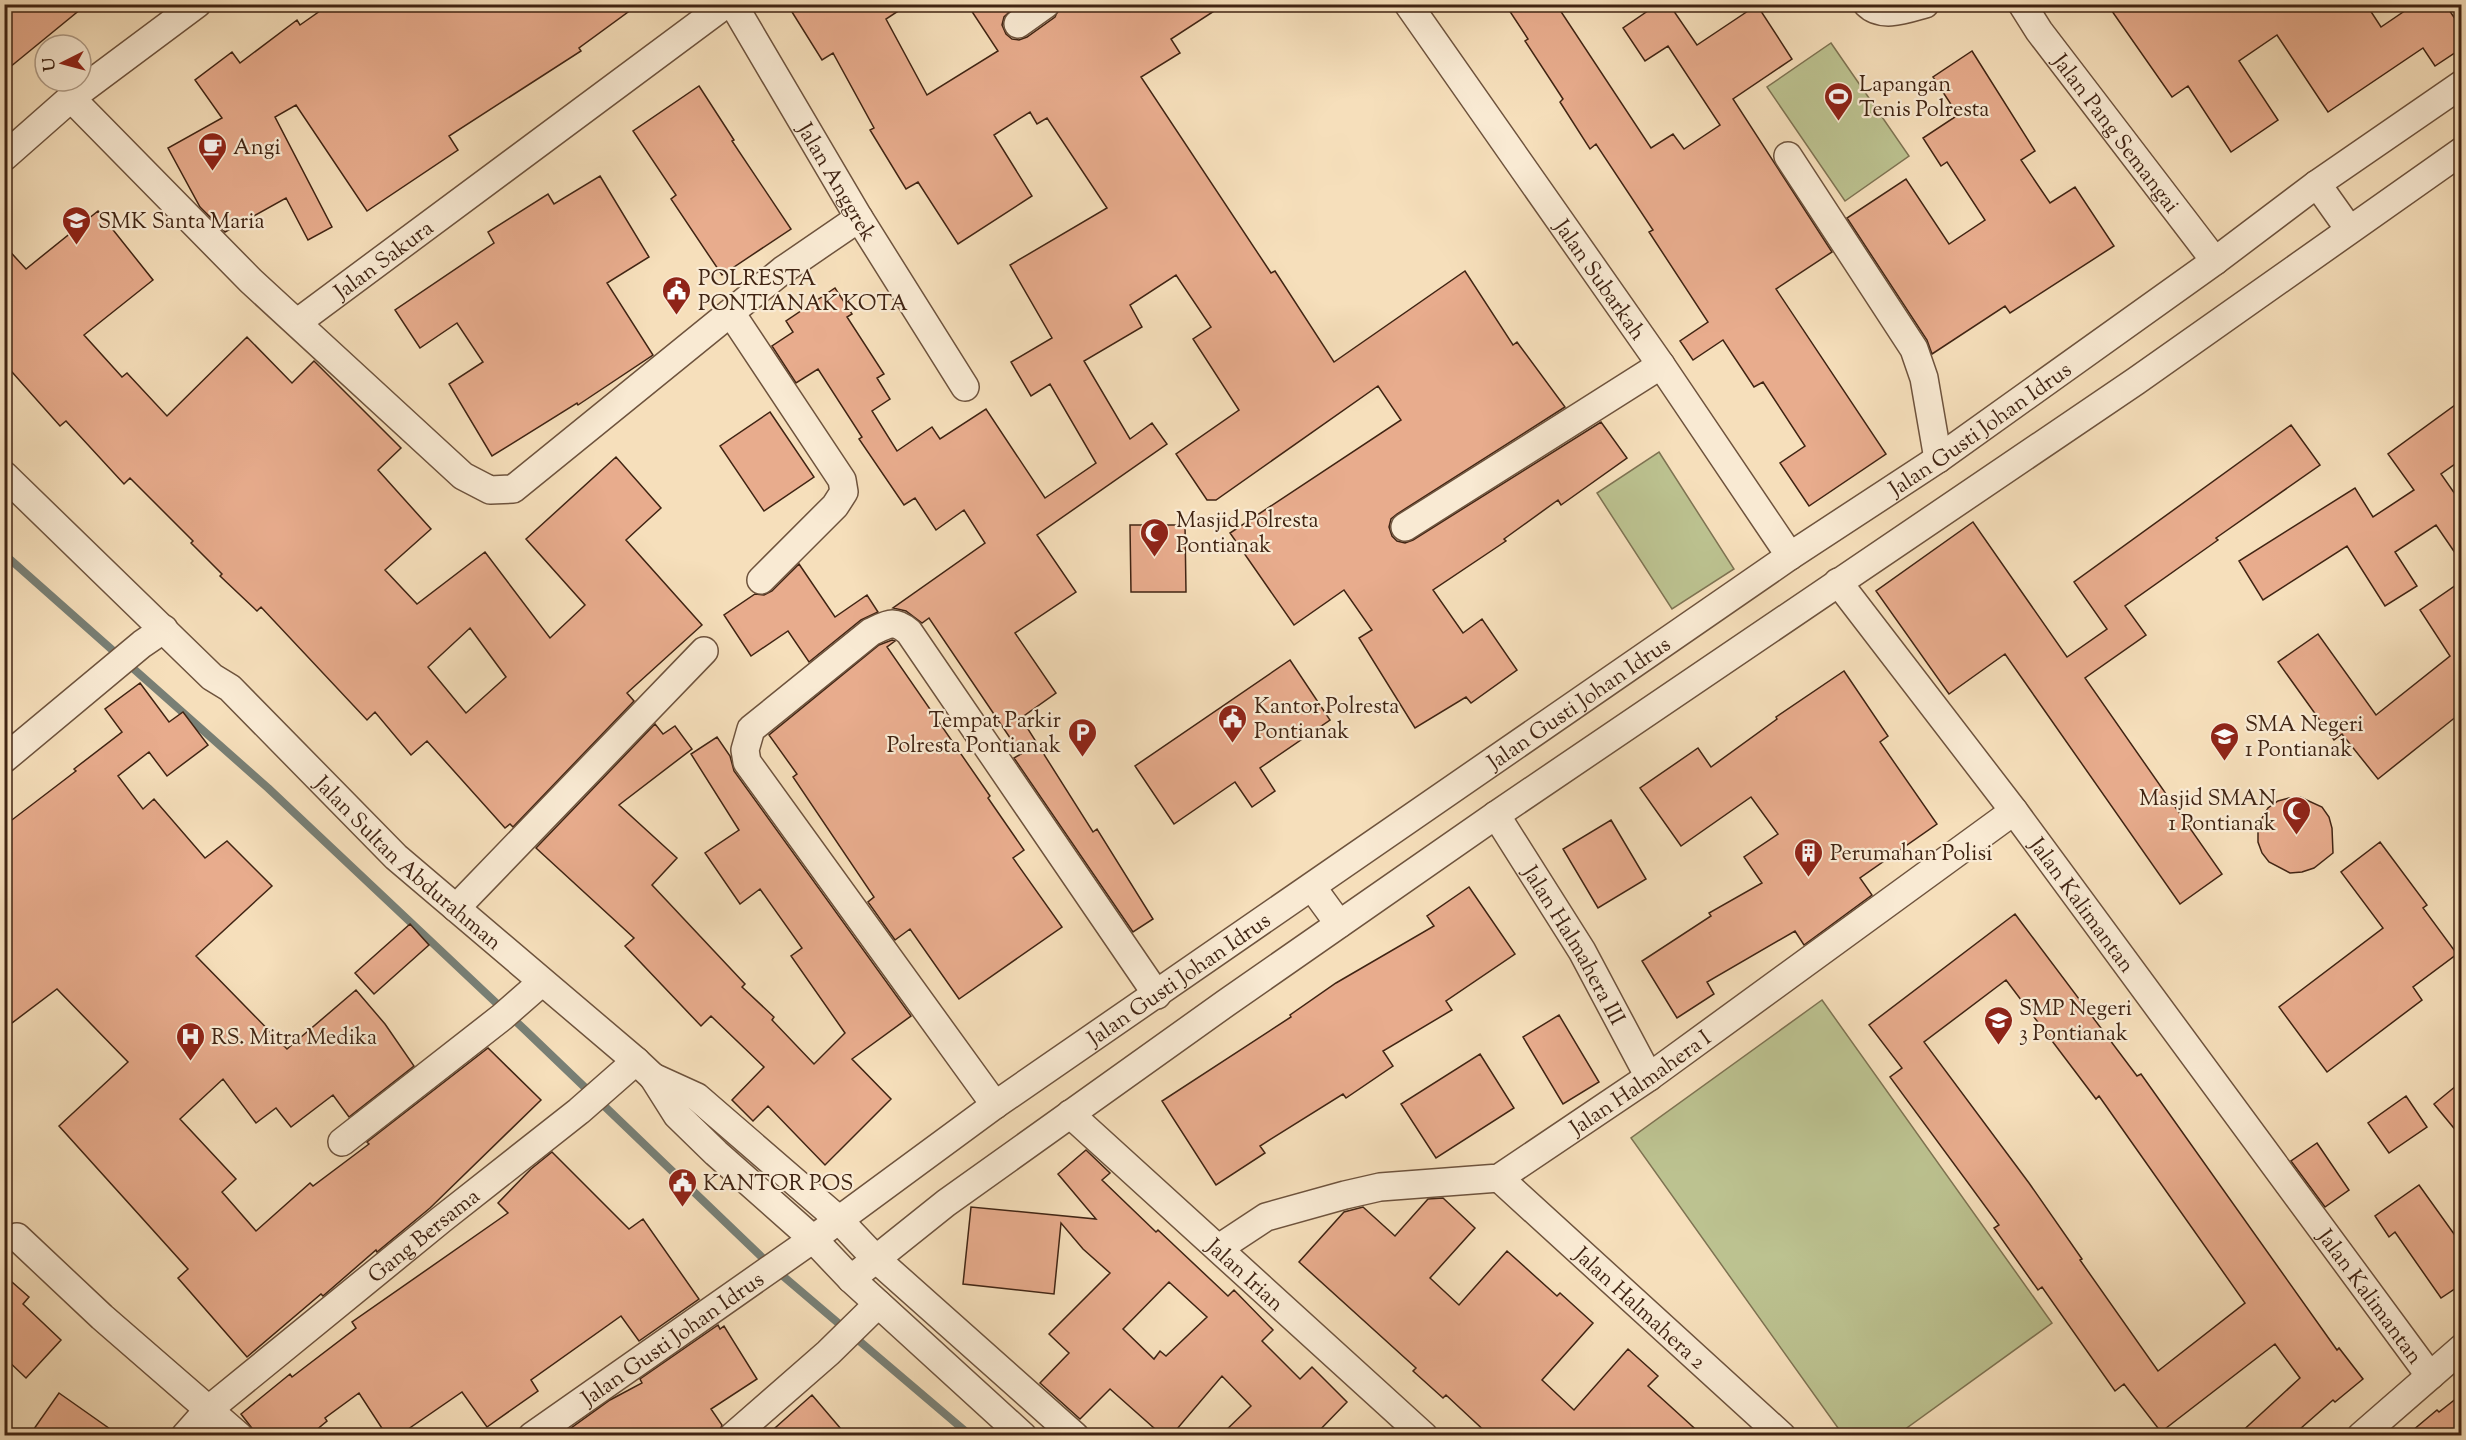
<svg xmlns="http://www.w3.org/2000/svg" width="2466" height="1440" font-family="'Sorts Mill Goudy',serif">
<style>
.green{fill:#bcc290;stroke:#7e7352;stroke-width:1.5}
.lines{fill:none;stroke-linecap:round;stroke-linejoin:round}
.stream{stroke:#787f75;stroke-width:8}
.building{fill:#e8ac8d;stroke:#402413;stroke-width:1.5;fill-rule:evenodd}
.minor-casing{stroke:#6e533d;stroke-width:30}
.minor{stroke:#f9ead3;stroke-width:27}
.labels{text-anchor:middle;stroke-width:4.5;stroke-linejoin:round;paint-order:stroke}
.poi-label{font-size:22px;fill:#402413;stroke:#f9ead3;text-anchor:start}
.street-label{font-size:22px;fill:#402413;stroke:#f9ead3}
</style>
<rect width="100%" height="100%" fill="#f6dfbb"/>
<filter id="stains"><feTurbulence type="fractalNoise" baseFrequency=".00333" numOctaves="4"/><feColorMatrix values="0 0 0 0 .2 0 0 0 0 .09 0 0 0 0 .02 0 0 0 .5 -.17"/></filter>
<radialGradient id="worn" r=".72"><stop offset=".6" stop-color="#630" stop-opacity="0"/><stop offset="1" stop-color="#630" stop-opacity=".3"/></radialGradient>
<path class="green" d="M1831,43L1909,156L1845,201L1767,87Z
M1659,452L1734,569L1672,609L1597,493Z
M1822,1000L2052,1323L1897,1435H1843L1631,1138Z"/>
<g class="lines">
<path class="stream" d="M4,554L268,788L525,1030L768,1263
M777,1271L971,1436"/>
</g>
<path class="building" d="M4,4H87L4,72Z
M330,4H639L579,48L581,51L449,136L458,150L367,211L296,105L275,117L332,227L308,240L286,198L225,232L200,207L168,148L222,118L195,80L232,52L240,63L297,20L300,25Z
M787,4H909L886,19L927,95L998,51L967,4H1018L1004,17L1002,25L1006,34L1012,39L1019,40L1027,37L1055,17L1061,4H1225L1171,39L1180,53L1141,77L1271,273L1275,271L1334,362L1465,271L1513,345L1517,342L1565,407L1397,514L1391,519L1389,527L1392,536L1397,541L1405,543L1413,540L1601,422L1627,458L1561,505L1558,500L1504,539L1506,541L1433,590L1463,633L1482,619L1517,670L1471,703L1466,697L1415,728L1359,638L1372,630L1344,590L1294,625L1230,533L1401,420L1378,386L1216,500H1207L1176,454L1239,410L1193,339L1211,327L1176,275L1130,305L1142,327L1084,361L1130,439L1152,423L1167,444L1037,535L1076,592L1015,633L1056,693L1021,718L1093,832L1097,829L1153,919L1133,932L1014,758L1021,754L929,618L922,623L906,611L893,608L985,543L964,510L936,530L915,498L904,505L859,439L862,437L818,369L796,383L772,346L793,332L786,321L835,288L852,314L847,317L884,374L877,378L890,399L872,411L897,451L932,427L940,439L986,409L1045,498L1096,463L1050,384L1031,396L1011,362L1052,338L1010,265L1107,208L1047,118L1037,124L1030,112L994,135L1032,196L958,244L918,182L906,189L870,130L874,128L833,53L822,60Z
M1505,4H1556L1651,148L1673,134L1684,149L1720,125L1668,46L1645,61L1623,28L1658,4H1669L1697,45L1757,5L1792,59L1733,99L1832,252L1776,289L1886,454L1809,506L1780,463L1805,446L1763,382L1754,387L1723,340L1693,360L1680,341L1708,322L1649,232L1653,230L1596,144L1590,149L1560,102L1563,99L1525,41L1528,39Z
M2107,4H2366L2381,27L2415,4H2445L2462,29V48L2435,66L2423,48L2328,112L2277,35L2239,61L2278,120L2231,152L2188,86L2172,97Z
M1972,51L2035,151L2021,160L2050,203L2075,187L2114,246L2010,313L2005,306L1932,354L1927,340L1847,218L1906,179L1949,244L1985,220L1947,162L1941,166L1923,138L1958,115L1933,77Z
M699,86L734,140L732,141L791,229L722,275L671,199L676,195L633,131Z
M600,176L649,257L607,283L653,355L578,405L577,403L492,456L449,384L483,362L457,323L420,348L395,310L494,243L488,232L548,194L554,204Z
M98,211L153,280L84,335L122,377L127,373L167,416L247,337L292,383L314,361L401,448L378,470L431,529L385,570L417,604L485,552L550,638L585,605L526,539L616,457L661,508L626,540L702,625L627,693L634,701L513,827L510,824L505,828L427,741L411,755L375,712L367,720L261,607L257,611L220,576L222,574L191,543L193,541L130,478L124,484L66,421L60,426L4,363V245L26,269ZM470,628L506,677L466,713L428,667Z
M2462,400V459L2441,474L2462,504V563L2436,525L2395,552L2417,586L2385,606L2347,546L2263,600L2239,561L2355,488L2373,517L2414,490L2388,454Z
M770,412L814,477L764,511L720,446Z
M2291,425L2320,465L2216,538L2218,540L2125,606L2146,635L2085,678L2222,874L2180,904L2005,654L1949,694L1876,591L1973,522L2067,657L2107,629L2074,582Z
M1130,525H1185L1186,592H1131Z
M799,564L835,617L867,595L878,612L861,620L809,662L788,631L751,656L724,615L755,594L764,595L772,591Z
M2462,581V712L2378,779L2342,734L2334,740L2278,662L2318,634L2376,715L2450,656L2420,610Z
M892,640L895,641L887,647L990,796L988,798L1024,850L1013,858L1062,927L959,999L910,929L895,940L868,902L874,897L793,777L797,774L769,735L879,645Z
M1290,660L1330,720L1260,768L1275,791L1252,807L1235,782L1174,824L1135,766Z
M1844,671L1888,736L1880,742L1937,824L1860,878L1872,895L1804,945L1795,931L1707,982L1714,994L1677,1018L1642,961L1711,916L1709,913L1762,883L1744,857L1778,834L1751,797L1681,846L1640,788L1698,748L1711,767L1777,719L1776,717Z
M140,683L169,722L183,712L208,745L167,776L149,752L118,776L143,809L154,799L205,858L227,841L272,886L196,956L287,1049L356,990L385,1024L414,1066L349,1117L333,1095L291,1127L276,1108L256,1123L223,1079L180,1119L236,1179L222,1192L256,1231L310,1183L313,1186L369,1144L367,1142L488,1048L541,1100L430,1208L377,1252L376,1250L323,1296L321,1294L247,1357L178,1278L188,1269L59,1126L128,1062L57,989L4,1029V826L76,771L74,769L122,732L105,709Z
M655,724L663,734L675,726L692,749L619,805L677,858L652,885L745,984L742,987L774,1017L772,1020L814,1064L845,1033L791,956L802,948L760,889L740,904L705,853L739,830L691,754L717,737L730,756L734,771L911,1016L852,1059L891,1099L825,1165L768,1106L753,1121L732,1100L764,1067L711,1016L701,1026L625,946L634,938L536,848Z
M2300,797L2322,807L2329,817L2332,828L2333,853L2314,868L2302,872L2290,873L2269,862L2262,853L2258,842V830L2262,818L2268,808L2278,801L2289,798Z
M1611,820L1646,879L1598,908L1563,849Z
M2380,842L2427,905L2423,908L2457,954L2413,987L2422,1000L2327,1072L2279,1007L2383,928L2341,872Z
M1469,887L1515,954L1446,1001L1452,1010L1383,1051L1393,1066L1346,1098L1343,1094L1260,1146L1265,1153L1216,1185L1162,1101L1291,1017L1290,1015L1336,983L1434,926L1427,916Z
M2015,914L2137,1076L2141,1074L2337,1350L2339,1348L2363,1379L2335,1402L2333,1400L2292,1436H2237L2300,1378L2275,1344L2161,1432L2124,1384L2115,1391L2042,1287L2038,1290L1994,1228L1999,1225L1890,1077L1902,1068L1869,1025ZM2006,980L2096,1099L2099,1096L2245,1303L2158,1371L2080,1260L2082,1259L2029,1183L1924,1042Z
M410,924L429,945L374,994L355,973Z
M1559,1015L1599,1082L1563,1104L1523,1037Z
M1480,1054L1514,1108L1436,1158L1401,1104Z
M2462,1081V1138L2434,1104Z
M2406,1096L2427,1127L2389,1153L2368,1123Z
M2317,1143L2349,1190L2325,1207L2291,1161Z
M1086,1150L1110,1173L1102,1180L1156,1232L1158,1230L1228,1296L1234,1290L1273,1330L1262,1341L1300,1379L1312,1367L1347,1402L1314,1436H1220L1251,1406L1222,1376L1171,1436H1163L1110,1389L1080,1419L1040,1383L1069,1353L1049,1334L1110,1273L1083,1249L1061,1223L1054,1294L963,1284L971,1207L1096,1219L1058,1174ZM1169,1282L1207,1317L1166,1356L1160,1351L1154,1359L1123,1329Z
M552,1152L629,1229L643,1219L699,1299L639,1341L621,1316L531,1380L538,1391L487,1427L462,1392L398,1436H387L359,1393L325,1418L327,1421L309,1436H258L241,1414L290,1374L292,1377L356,1328L352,1322L508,1213L498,1203L531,1169Z
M2419,1185L2454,1234L2462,1228V1284L2441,1298L2395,1232L2389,1237L2375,1216Z
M1443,1198L1475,1228L1430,1278L1459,1305L1507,1251L1557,1296L1560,1293L1593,1323L1542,1380L1574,1410L1628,1349L1658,1376L1648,1386L1703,1436H1490L1446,1395L1443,1398L1413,1371L1416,1368L1299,1262L1344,1212L1363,1207L1395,1236L1428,1199Z
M4,1275L29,1297L23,1304L61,1340L26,1378L4,1357Z
M718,1325L720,1329L724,1326L757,1379L711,1409L722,1425L718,1436H560L610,1400L642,1383L640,1379Z
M59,1393L120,1436H29Z
M2462,1394V1436H2406L2437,1410L2439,1412Z
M812,1395L847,1436H766Z"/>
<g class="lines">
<defs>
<g id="minor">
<path id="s1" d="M733,4L859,218L965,387"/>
<path id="s2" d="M1408,4L1661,365L1790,556"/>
<path d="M1867,4C1882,19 1907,9 1925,4"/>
<path id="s3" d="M2022,4L2039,31L2215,261"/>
<path d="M1018,24L1046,4"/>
<path d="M71,98L251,281L463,476L490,490L513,489L783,270L859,218"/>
<path d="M1788,156L1914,349L1924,378L1938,459"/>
<path d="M4,157L71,98L197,4"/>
<path d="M2317,184L2349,229"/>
<path d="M731,313L842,480L844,492L835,506L761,580"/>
<path id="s4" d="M298,322L726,4"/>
<path id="s5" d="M4,475L212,677L230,688L396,857L636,1061L653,1077L697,1097L838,1219L875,1258L1075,1436"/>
<path d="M1405,527L1661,365"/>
<path id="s6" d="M1838,582L2014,811L2430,1376"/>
<path d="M4,759L142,644L164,629"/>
<path id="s7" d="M1496,815L1582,951L1649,1077"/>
<path d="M1312,887L1339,924"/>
<path d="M456,908L704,651"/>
<path d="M653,1077L677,1115L716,1153L813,1239L851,1279L1023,1436"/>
<path d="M995,1105L747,762L745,750L751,729L871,632C888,624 894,619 909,632L1157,995"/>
<path id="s8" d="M1070,1114L1424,1436"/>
<path d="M342,1142L502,1017L542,982"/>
<path id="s9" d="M1499,1178L1782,1436"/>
<path d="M17,1237L102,1317L239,1436"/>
<path id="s10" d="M1219,1248L1266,1217L1345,1195L1380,1187L1499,1178L1649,1077L2014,811"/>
<path d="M851,1279L946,1203L1226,1003L1496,815L2136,381L2462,151"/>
<path id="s11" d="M185,1436L208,1410L442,1219L579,1111L636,1061"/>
<path id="s12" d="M532,1436L813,1239L995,1105L1790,556L1938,459L2215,261L2317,184L2462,84"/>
<path d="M733,1436L828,1353L878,1304"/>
<path d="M2361,1436L2462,1348"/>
</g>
</defs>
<use href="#minor" class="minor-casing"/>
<use href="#minor" class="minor"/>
</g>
<defs>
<symbol id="stadium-pin" viewBox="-11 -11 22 30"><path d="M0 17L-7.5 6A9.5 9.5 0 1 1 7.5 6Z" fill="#8f2418" stroke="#f9ead3"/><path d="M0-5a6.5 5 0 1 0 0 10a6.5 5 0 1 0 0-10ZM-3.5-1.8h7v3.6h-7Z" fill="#fff"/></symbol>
<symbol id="cafe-pin" viewBox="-11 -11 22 30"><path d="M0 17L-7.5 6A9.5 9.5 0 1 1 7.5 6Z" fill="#8f2418" stroke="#f9ead3"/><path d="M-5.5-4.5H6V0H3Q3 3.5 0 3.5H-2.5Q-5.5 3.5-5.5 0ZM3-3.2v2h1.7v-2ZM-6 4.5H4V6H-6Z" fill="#fff"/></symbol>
<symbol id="school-pin" viewBox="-11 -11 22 30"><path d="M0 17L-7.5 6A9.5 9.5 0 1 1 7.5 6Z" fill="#8f2418" stroke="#f9ead3"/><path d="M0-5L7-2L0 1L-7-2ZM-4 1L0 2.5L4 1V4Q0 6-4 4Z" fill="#fff"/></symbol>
<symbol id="civic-pin" viewBox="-11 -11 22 30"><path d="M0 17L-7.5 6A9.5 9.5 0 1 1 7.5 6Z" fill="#8f2418" stroke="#f9ead3"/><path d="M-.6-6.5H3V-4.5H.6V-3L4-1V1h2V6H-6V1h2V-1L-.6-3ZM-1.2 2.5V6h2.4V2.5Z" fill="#fff"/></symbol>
<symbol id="mosque-pin" viewBox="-11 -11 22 30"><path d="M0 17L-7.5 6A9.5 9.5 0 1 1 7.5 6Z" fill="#8f2418" stroke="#f9ead3"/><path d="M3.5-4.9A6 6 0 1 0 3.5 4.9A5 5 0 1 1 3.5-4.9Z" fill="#fff"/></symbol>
<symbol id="parking-pin" viewBox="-11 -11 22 30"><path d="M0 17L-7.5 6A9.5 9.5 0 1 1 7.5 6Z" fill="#8f2418" stroke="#f9ead3"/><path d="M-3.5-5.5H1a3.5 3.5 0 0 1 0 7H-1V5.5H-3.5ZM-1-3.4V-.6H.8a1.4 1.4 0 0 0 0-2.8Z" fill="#fff"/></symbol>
<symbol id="building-pin" viewBox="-11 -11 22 30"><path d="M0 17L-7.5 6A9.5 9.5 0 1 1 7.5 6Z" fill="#8f2418" stroke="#f9ead3"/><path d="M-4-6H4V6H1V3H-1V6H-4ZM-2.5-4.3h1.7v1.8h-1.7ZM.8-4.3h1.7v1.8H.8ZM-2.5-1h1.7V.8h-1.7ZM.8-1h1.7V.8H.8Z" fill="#fff"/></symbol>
<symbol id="hospital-pin" viewBox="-11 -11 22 30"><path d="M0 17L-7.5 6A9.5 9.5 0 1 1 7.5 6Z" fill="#8f2418" stroke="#f9ead3"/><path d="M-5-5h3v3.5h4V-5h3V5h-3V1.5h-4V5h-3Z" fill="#fff"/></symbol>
</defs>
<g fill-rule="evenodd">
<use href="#stadium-pin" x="1822" y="80" width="33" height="45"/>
<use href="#cafe-pin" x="196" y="130" width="33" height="45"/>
<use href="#school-pin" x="60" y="204" width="33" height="45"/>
<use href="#civic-pin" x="660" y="274" width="33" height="45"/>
<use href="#mosque-pin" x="1138" y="516" width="33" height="45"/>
<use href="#civic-pin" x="1216" y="702" width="33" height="45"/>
<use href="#parking-pin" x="1066" y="716" width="33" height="45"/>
<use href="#school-pin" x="2208" y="720" width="33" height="45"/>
<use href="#mosque-pin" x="2280" y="794" width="33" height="45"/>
<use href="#building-pin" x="1792" y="836" width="33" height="45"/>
<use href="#school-pin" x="1982" y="1004" width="33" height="45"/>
<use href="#hospital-pin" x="174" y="1020" width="33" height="45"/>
<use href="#civic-pin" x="666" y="1166" width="33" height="45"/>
</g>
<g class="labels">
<g class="poi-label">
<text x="1859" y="91">Lapangan<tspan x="1859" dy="25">Tenis Polresta</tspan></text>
<text x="233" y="154">Angi</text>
<text x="98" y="228">SMK Santa Maria</text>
<text x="698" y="285">POLRESTA<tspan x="698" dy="25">PONTIANAK KOTA</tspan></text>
<text x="1176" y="527">Masjid Polresta<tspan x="1176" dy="25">Pontianak</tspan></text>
<text x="1254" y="713">Kantor Polresta<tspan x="1254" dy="25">Pontianak</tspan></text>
<text x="1061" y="727" text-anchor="end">Tempat Parkir<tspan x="1061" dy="25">Polresta Pontianak</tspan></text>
<text x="2245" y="731">SMA Negeri<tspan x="2245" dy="25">1 Pontianak</tspan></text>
<text x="2276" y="805" text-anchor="end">Masjid SMAN<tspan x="2276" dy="25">1 Pontianak</tspan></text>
<text x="1830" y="860">Perumahan Polisi</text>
<text x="2019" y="1015">SMP Negeri<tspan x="2019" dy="25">3 Pontianak</tspan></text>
<text x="211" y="1044">RS. Mitra Medika</text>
<text x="703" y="1190">KANTOR POS</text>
</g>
<g class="street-label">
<text dy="8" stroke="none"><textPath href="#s3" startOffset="160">Jalan Pang Semangai</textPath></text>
<text dy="8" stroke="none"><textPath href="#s1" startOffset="206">Jalan Anggrek</textPath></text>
<text dy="8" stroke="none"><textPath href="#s4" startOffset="106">Jalan Sakura</textPath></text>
<text dy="8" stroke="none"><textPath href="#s2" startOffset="336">Jalan Subarkah</textPath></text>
<text dy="8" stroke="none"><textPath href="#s12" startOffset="1764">Jalan Gusti Johan Idrus</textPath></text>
<text dy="8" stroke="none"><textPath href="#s12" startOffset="1278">Jalan Gusti Johan Idrus</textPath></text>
<text dy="8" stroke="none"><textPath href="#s5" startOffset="561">Jalan Sultan Abdurahman</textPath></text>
<text dy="8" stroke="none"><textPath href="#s6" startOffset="405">Jalan Kalimantan</textPath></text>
<text dy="8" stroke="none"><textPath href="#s7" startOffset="152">Jalan Halmahera III</textPath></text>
<text dy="8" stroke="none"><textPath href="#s12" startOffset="792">Jalan Gusti Johan Idrus</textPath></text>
<text dy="8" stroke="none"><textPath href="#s10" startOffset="464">Jalan Halmahera I</textPath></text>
<text dy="8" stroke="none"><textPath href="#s11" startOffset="312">Gang Bersama</textPath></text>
<text dy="8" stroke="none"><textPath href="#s8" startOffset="238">Jalan Irian</textPath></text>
<text dy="8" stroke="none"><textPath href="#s6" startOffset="891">Jalan Kalimantan</textPath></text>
<text dy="8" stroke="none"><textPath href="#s9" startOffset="192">Jalan Halmahera 2</textPath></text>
<text dy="8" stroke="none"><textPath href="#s12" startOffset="171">Jalan Gusti Johan Idrus</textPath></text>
</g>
</g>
<rect width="2466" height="1440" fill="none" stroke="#f6dfbb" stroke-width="24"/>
<rect x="6" y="6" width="2454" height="1428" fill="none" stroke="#402413" stroke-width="3"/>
<rect x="12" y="12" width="2442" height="1416" fill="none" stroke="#402413" stroke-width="1.5"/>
<g transform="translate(63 63) rotate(264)"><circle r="28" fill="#f9ead3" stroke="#af9b86" stroke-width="1.5"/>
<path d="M0-4.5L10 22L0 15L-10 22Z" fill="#8f2418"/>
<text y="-9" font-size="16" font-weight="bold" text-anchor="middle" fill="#402413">U</text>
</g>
<rect width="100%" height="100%" filter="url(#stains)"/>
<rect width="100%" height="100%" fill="url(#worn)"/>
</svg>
